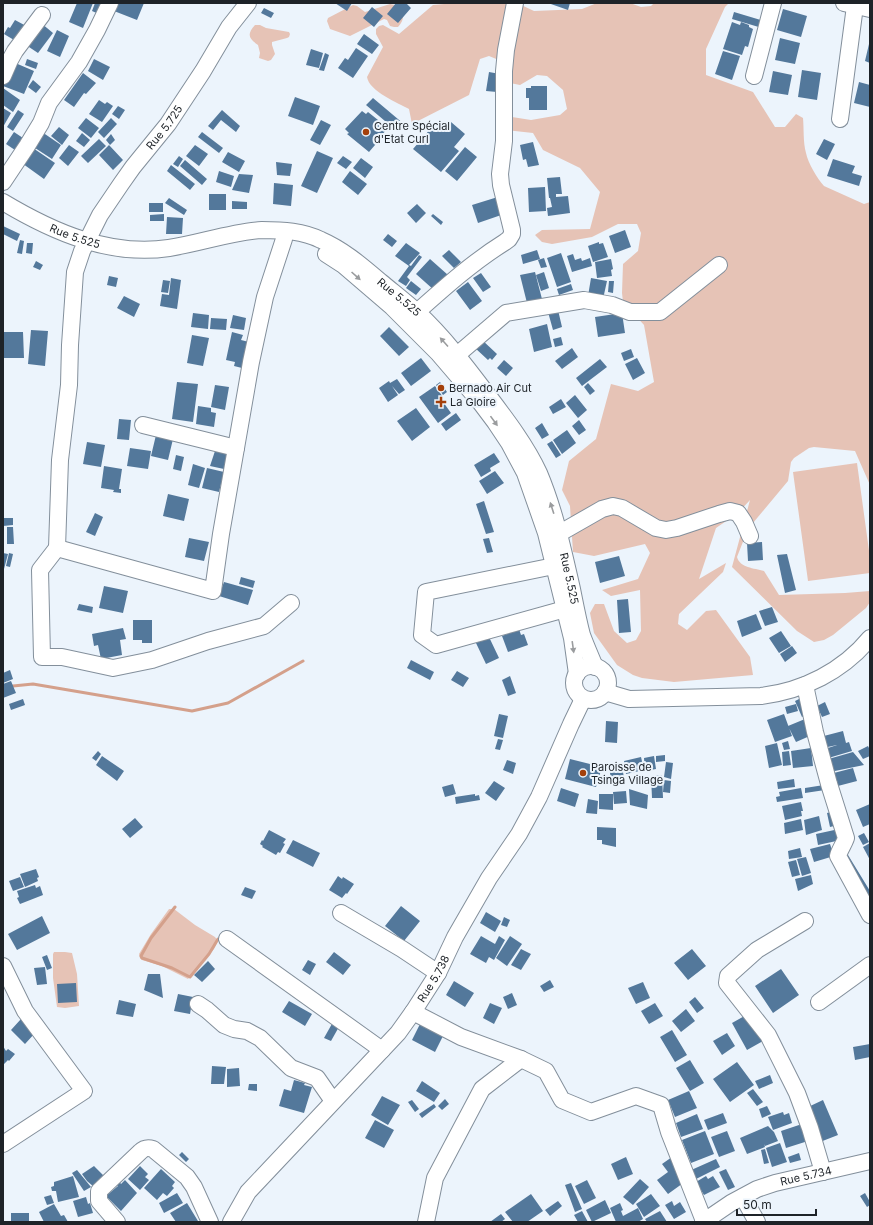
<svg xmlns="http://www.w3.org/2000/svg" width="873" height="1225" font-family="Inter,sans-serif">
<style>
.green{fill:#e6c3b6}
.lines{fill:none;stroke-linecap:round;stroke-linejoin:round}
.stream{stroke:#d4a08b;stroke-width:3}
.building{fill:#53789b}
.minor-casing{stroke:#838f9b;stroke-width:18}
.minor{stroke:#fff;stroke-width:16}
.oneway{fill:#9a9c9e}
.poi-dot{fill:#a4400b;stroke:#ecf4fc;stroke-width:1.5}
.labels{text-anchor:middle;stroke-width:4;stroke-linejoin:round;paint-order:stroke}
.poi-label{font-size:11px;fill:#1e2328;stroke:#ecf4fc;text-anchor:start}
.street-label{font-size:11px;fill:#1e2328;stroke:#ecf4fc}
</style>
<rect width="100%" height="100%" fill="#ecf4fc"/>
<path class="green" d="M455,3H517L534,11L582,9L597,3H630L641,7L651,6L654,3H729L725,7L706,49V75L753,92L775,127H785L796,114L803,118C804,129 803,142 806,153C808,163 817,178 824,186L864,204L870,202V485L855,451L814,447L809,448L794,458L791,462L788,481L748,529L737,557C740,568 754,568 764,571L779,595L845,593L870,591V602L866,608L833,635L824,640L814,642L797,631L732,567L750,500L738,513L716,528L699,579L726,563L723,572L679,614L678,624L687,630L706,611L716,610L750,657L753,675L674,682L642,678L633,675L617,665L594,633L590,613L595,604H604L614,631L627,643L636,640L641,631L640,590L611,596L602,590L638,579L650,553L645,544L594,556L573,552L570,506L562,490L569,461L596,439L611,384L638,391L654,382L644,325L623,302L622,293L623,264L638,251L641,233L637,224H618L592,237L552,244L542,242L535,235L542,230L590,229L600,192L580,168L543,150L533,133L505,130L512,117L531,120L560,115L567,109L563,90L547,76L537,75L520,85L510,83L506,63L489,56L480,59L469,95L412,124L409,109C398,103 369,91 367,77L383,47L376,34V29L379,26L383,25L399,34L433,5Z
M390,4L395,5C402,13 407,17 398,27H394L390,26L387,20L384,19L350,36L330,29L327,21L328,18L353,5L357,6L365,12Z
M255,25H260L266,28L289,32L290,34L289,37L287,38L272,42V45L275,54L271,60L268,61L259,58L260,53L258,45C248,38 247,34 255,25Z
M857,463L870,558V573L808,581L793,472Z
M169,909H174L195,925L215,937L218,941L214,949L188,979L162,966L142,960L140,958L139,954L151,934Z
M54,952H65L72,953L77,974L79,1006L65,1008L57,1007L53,978V954Z"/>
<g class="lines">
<path class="stream" d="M3,687L33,684L192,711L228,703L303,661
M175,907L151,938L141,956L142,958L172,968L190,977L209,954L218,939"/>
</g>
<path class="building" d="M77,3H93L83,28L69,22Z
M95,3H105L101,15L92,11Z
M117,3H144L137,20L114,11Z
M335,3H352L347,11Z
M396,3H406L411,8L398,23L387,14Z
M548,3H570L568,10Z
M372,7L383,16L374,27L363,18Z
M264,8L274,13L271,18L261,13Z
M783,9L807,16L801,37L777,30Z
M734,12L764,21L762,28L732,19Z
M15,20L28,27L19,43L4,34L8,27L10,28Z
M732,22L740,25L741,22L749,25V27L753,29L748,47L745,46L742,55L723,49Z
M41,23L53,33L38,53L23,43Z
M57,30L69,36L60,57L47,51Z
M364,34L379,45L372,54L357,44Z
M780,38L800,43L795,64L775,60Z
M869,44H870V63L865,61Z
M356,48L368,56L353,78L338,68L345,58L348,60Z
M311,49L323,53L319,68L306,65Z
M723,51L740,56L732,80L715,74Z
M325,53L329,55L324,71L319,70Z
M27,59L38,63L36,69L25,65Z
M94,59L110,67L103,80L88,71Z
M13,62L34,71L24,94L3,86Z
M802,70L821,73L817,100L798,97Z
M773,71L792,75L788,95L769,92Z
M489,72L500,74L497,92L486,91Z
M83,73L96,83L86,94L84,93L74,107L64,100Z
M33,80L41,87L36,93L28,87Z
M859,82L870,85V107L854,103Z
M531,86H547V110H529V98H526V88H531Z
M3,88L20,100L13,112L3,105Z
M295,97L320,106L313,125L288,116Z
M373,98L405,125L398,132L366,105Z
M99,100L105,104L107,102L113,106L102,122L89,114Z
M118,106L125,110L119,119L112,114Z
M3,108L11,113L3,127Z
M18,110L24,114L13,131L7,127Z
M222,110L240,126L236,132L221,120L213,130L208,126Z
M362,111L366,114L368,112L388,128L380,137L381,138L369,152L347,134L349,133L345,129Z
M86,118L99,128L91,138L78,128Z
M111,118L117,124L104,138L98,132Z
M321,120L331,125L320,145L310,140Z
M451,122L465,134L454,147L459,151L441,172L413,149L432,127L435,129L437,127L443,132Z
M59,127L69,135L62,145L51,136Z
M14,132L29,142L21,154L6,144Z
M42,132L61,145L52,159L32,146Z
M202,132L223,148L219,153L198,137Z
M82,133L90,140L84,147L76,141Z
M111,134L115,140L110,145L106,140Z
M99,139L106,146L88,163L81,156Z
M824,139L835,144L827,160L816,154Z
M533,142L539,165L528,167L526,159L523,160L520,145Z
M69,145L79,152L68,166L59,158Z
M109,145L123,160L113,170L99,155Z
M195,145L208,154L199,166L186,156Z
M30,146L55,163L44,179L19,161Z
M465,147L477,157L457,181L445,171Z
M317,151L333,158L317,193L301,186Z
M228,152L245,161L239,172L222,162Z
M179,156L183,159L178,167L173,164Z
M343,156L352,162L346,169L337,163Z
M361,158L373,167L365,178L353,168Z
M833,159L855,166L852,173L862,176L859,186L827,176Z
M185,160L207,179L202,185L180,166Z
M276,162L292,164L290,176L277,175Z
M171,165L195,184L190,190L167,171Z
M219,171L234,176L231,187L216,182Z
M350,171L367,184L358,195L342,182Z
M239,174L253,175L249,193L232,190Z
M560,177L562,194H556V197L568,196L570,213L548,216L547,208L552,207L550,198H549L547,178Z
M274,183L293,185L291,206L273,204Z
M545,187L546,211L529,212L528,188Z
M209,194H226V210H209Z
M501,196L507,213L478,223L472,205Z
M169,198L187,210L184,215L165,203Z
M232,201L247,202V209H232Z
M149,203H163V212H149Z
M417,204L426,213L416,223L407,213Z
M164,214V221H150V215Z
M433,214L443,222L441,225L431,216Z
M167,217L183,218L182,234H166Z
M3,226L20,234L17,241L3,234Z
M625,230L631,247L615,253L609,236Z
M388,234L397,241L392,247L383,240Z
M20,240L24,241L22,254L17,253Z
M599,242V244L603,243L608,257L593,262L588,246Z
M27,243H33L32,254L26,253Z
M406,243L420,253L409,265L411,266L419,255L422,257L407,277L410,280L406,286L398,281L409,266L395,256Z
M449,250L461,262L454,268L442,256Z
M537,250L540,259L523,264L521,255Z
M561,253L571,282L557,287L547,258Z
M573,254L575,260L581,258L582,261L590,258L592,266L572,272L567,256Z
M544,258L547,267L541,268L538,260Z
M430,259L448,275L434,290L416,274Z
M611,259L613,269L611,270L612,276L597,278L595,262Z
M36,261L43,265L40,270L33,267Z
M535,272L542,299L527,303L520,275Z
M544,272L549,288L541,291L536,275Z
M481,273L491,287L483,292L473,278Z
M109,276L118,278L116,287L107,285Z
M171,278L181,280L177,309L160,306L162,294L169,295Z
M591,278L607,281L603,299L588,296Z
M163,280L170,281L168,293L161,292Z
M411,281L421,289L416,295L406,288Z
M609,281H614L613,293L608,292Z
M468,282L482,301L470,310L456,291Z
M571,284L573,290L559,295L557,289Z
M124,296L140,304L134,317L117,308Z
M558,310L562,327L553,330L548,312Z
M193,313L209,315L208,329L191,327Z
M622,313L625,333L598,337L595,317Z
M233,315L246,318L244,330L230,328Z
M211,318L227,319L226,330L210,329Z
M547,324L552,347L534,352L529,329Z
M389,327L409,347L399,356L380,336Z
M31,330L48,331L45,366L28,364Z
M3,332H23L24,358H3Z
M232,332L243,335L241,340L253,343L246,369L234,366L235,362L226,360Z
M192,335L209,338L203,366L187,363Z
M561,337L563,345L555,347L553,339Z
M481,339L497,354L492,360L490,358L488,360L474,347Z
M572,348L578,357L562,369L555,361Z
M631,349L634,357L624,361L621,353Z
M421,358L431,371L411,386L401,373Z
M637,358L645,373L633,380L625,364Z
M600,359L607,367L582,386L576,378Z
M504,360L513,368L506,376L497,368Z
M397,379L405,390L399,394L392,386L398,395L388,402L379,388L389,381L390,383Z
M177,382L198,384L193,422L172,419Z
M440,382L447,392L443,395L436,385Z
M588,383L595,391L590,395L584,387Z
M215,385L229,387L225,410L211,407Z
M435,386L443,397L441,399L451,413L438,423L419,397Z
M575,395L587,410L578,418L566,403Z
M561,399L566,407L553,414L549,407Z
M198,406L211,408V412L216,413L214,427L196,424Z
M416,408L430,427L412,441L397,421Z
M456,413L461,420L446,431L441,424Z
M119,419L131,420L129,440L117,439Z
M579,420L586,430L579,435L572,426Z
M542,423L549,435L542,439L535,428Z
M567,430L576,443L562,454L553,440Z
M156,435L173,439L168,460L151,456Z
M552,441L561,455L556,458L547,444Z
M87,442L105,445L101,467L83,464Z
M217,445L229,451L224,469L210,466Z
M130,448L151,451L148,469L127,466Z
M494,453L500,462L490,468L491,471L481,477L474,465Z
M176,455L184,457L181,471L173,469Z
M193,464L205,468L199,488L188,485Z
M104,466L122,469L119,489H121V493L113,492L114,490L101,488Z
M207,468L224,472L219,492L202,488Z
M495,471L504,483L487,494L479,481Z
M168,494L189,499L184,521L163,516Z
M484,501L494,532L486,534L476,504Z
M95,513L103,517L95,536L86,532Z
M3,518H13V525L3,526Z
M7,527H13L14,544H7Z
M189,538L209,542L204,561L185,557Z
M489,538L493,552L487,553L483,539Z
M762,542L763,560L748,561L747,543Z
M3,553L8,554L4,569H3Z
M9,553L13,554L10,567L6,566Z
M787,554L796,590L785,593L777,555Z
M619,556L625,576L600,583L595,562Z
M241,577L255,581L253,588L239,584Z
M224,582L253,590L248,605L219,596Z
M104,586L128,591L123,613L99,608Z
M628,599L631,632L619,633L617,600Z
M79,604L93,607L92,613L77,610Z
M772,607L778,622L765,626L759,611Z
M756,614L762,629L742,637L737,621Z
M133,620H152V643H142V640H133Z
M123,628L126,639L120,640L122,655L101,659L98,645L94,646L92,634Z
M519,629L521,635L524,634L528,645L508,652L502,636Z
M781,631L791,646L779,653L769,638Z
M489,637L499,658L486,664L476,643Z
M792,646L797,653L785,662L780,654Z
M411,660L434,672L430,680L407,668Z
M10,670L13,679L3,683V673Z
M457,671L469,678L463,687L451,680Z
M510,676L516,693L508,696L502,680Z
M11,681L16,693L3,698V684Z
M801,698L808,714L802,717L795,701Z
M23,699L25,705L11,710L9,704Z
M825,702L830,714L822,717L817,706Z
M796,704L798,711L787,714L785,707Z
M499,714L508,716L503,738L494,736Z
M784,714L792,736L775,742L767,720Z
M805,719L812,735L796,742L788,726Z
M606,721L618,722L617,743L605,742Z
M843,731L846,743L849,742L852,751L825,759L822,750L837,745L823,748L820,737Z
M498,739L503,740L500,750L495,749Z
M788,741L790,749L784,750L782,743Z
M777,743L782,765L769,768L765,746Z
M868,746L870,750V756L863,759L858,751Z
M811,748L813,766L793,768L791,751Z
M98,751L101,754L96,761L92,758Z
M789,751L791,765L783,766L782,752Z
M853,752L864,765L830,772L825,760Z
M665,755V761L656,762V756Z
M102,756L124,771L117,781L96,765Z
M654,756L656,769L645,771L644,758Z
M641,757L644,770L626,774L624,761Z
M570,759L602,767L596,787L565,779Z
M507,760L516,763L513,774L503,770Z
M666,762L673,763L671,779L664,777Z
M622,766L625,784L615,786L614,778H611L609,768Z
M853,768L857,781L834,787L830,774Z
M662,775L663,798H652L651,776Z
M794,779L795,787L778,789L777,782Z
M664,780L671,781L670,793L663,792Z
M494,781L505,788L496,801L485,793Z
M453,784L456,794L445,797L442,787Z
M824,785L825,790L805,793V788Z
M561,788L579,794L575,807L557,801Z
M801,788L803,798L777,802L776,797L780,796L779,792Z
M629,789L648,795L647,809L630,805Z
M626,791L627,803L614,804L613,792Z
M475,794V796L479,795L480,800L456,804L455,797Z
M599,794H613V810L599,809Z
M588,799L598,801L597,814L586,813Z
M801,802L803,811H801L802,816L785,820L782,806Z
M870,804V824L863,827L856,810Z
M835,811L838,825L830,827L827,813Z
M819,816L822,830L806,835L804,820Z
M135,818L143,827L130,838L122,829Z
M801,819L803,830L785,834L784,823Z
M597,827L616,828V847L602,844V840H597Z
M839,829L841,840L818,845L816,834Z
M269,830L286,839L283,843L285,844L280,853L278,852L276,855L262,847L263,846L260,844L262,840L263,841Z
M864,833L869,842L863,845L858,836Z
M293,840L320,853L313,867L286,853Z
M870,843V860L863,847Z
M830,844L834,856L814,862L810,849Z
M800,848L802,857L789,859L788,851Z
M848,855L870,891V896L866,898L842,858Z
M806,857L811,873L802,876L797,859Z
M796,860L800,875L792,877L788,862Z
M36,869L39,877L37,878L38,881L25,887L20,874Z
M811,875L813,884L798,891L795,879Z
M338,876L342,879L343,877L354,884L347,894L346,893L342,898L329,890Z
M20,877L24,887L13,891L9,881Z
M35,885L36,888L40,886L43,895L20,904L17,898L19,897L17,891Z
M245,887L256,891L252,899L241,895Z
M401,906L420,921L404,941L385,926Z
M486,912L501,921L495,932L480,923Z
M42,916L50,933L17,950L8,934Z
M504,917L510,920L507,927L501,925Z
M481,936L495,944L499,936L505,940L494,960L489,957L486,963L470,954Z
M510,936L522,944L507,966L496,958Z
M521,949L531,954L521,970L511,965Z
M692,949L706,966L688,980L674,963Z
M334,952L351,965L343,975L326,962Z
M47,955L52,968L47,970L42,957Z
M308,960L316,964L310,975L302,970Z
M208,961L215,969L202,982L194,975Z
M45,967L47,984L37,985L34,968Z
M781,969L799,995L773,1013L755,986Z
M148,974H160L163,998L144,990Z
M550,980L554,987L544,992L540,986Z
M454,981L474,993L465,1007L446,995Z
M643,982L650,998L636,1004L628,988Z
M76,983L77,1002L58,1003L57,984Z
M512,993L517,1005L508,1009L503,997Z
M178,994L193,997L190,1014L174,1011Z
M695,997L704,1008L697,1013L689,1002Z
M119,1000L136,1004L133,1017L116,1014Z
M289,1001L312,1014L305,1026L282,1012Z
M490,1003L502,1008L494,1024L483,1018Z
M655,1003L663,1016L649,1024L641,1011Z
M686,1009L695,1021L681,1032L672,1021Z
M748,1014L763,1041L747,1050L732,1023Z
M21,1019L35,1033L25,1044L11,1030Z
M422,1020L445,1032L435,1052L412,1040Z
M333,1022L340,1025L331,1041L324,1038Z
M672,1030L687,1055L675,1062L660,1037Z
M727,1033L735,1046L722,1055L713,1041Z
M870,1044V1057L855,1060L853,1047Z
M3,1046L6,1051L8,1049L15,1054L9,1061L8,1060L3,1065Z
M690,1060L704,1083L690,1091L676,1068Z
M737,1062L754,1085L730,1102L713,1079Z
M212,1066L226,1067L224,1084H211Z
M239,1068L240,1086L227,1087V1069Z
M770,1075L773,1083L759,1089L755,1081Z
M294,1080L305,1083L304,1085L312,1087L304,1113L279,1106L284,1089L291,1091Z
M422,1081L440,1093L434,1102L416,1091Z
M249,1084H257V1091L248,1090Z
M753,1089L763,1102L757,1106L747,1093Z
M689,1091L697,1108L675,1117L668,1100Z
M382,1096L400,1105L388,1125L371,1115Z
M445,1099L449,1104L442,1110L438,1106Z
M412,1100L419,1109L415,1112L408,1102Z
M823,1100L838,1135L820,1142L806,1108Z
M434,1104L436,1107L422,1118L419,1114Z
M767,1106L771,1114L762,1118L759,1109Z
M783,1112L784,1115L789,1113L792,1123L773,1130L768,1117Z
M723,1113L727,1123L708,1130L704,1120Z
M697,1114L703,1129L681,1137L676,1123Z
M375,1120L394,1130L384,1148L365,1138Z
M802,1124L808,1141L786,1148L781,1131Z
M768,1126L774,1132L778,1141L765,1146L764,1144L765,1147L747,1154L740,1138Z
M705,1131L714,1154L691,1163L682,1140Z
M727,1131L735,1151L719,1157L711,1137Z
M780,1143L787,1162L772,1167L766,1148Z
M765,1149L769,1163L764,1164L761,1150Z
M182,1152L189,1159L186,1162L179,1155Z
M799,1153L801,1160L790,1163L788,1157Z
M626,1157L633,1174L618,1180L611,1164Z
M672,1157L686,1181L668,1194L657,1180L668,1172L662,1164Z
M716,1159L720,1167L694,1180L689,1171Z
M94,1166L106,1178L94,1187L87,1181L82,1174Z
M140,1166L148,1174L145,1177L149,1180L140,1190L128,1179Z
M161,1169L175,1182L172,1186L174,1188L167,1196L163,1193L157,1200L144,1188Z
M726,1169L735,1187L728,1190L719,1172Z
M77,1170L91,1187L84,1191L72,1173Z
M73,1176L79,1197L58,1202L56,1191H52L51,1187L54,1186V1182Z
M706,1176L708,1179L713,1176L720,1187L704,1195L696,1182Z
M640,1179L649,1187L633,1205L623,1197Z
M125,1180L137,1193L121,1211L106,1196L118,1186L115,1183L119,1181L121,1184Z
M587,1180L596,1198L584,1204L575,1186Z
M571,1183L582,1209L575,1212L565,1185Z
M177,1193L183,1203L164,1213L159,1203Z
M865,1193L870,1202V1205L867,1207L860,1196Z
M531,1194L543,1211L527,1222H513L505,1212Z
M651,1194L660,1206L644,1217L636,1204Z
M51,1195L54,1203L47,1205L44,1197Z
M86,1197L88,1204L90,1203L93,1213L78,1217L73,1201Z
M605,1200L611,1213L592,1222L586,1210Z
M558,1201L562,1206L550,1216L545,1210Z
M672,1201L674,1206L680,1202L686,1212L674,1219L665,1205Z
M187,1203L198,1221L196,1222H176L170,1213Z
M620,1203L623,1210L621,1211L623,1216L638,1208L643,1219L638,1222H626L624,1217L626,1222H616L610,1208Z
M54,1204L61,1216L64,1215L68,1222H53L52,1221L44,1222L39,1212Z
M582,1211L588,1222H578L574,1215Z
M660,1211L667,1222H647L645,1219Z
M11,1213H29V1222H11Z
M501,1214L505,1219L501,1222H490Z"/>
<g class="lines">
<defs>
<g id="minor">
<path d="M844,3L870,9"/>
<path d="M3,76L10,60L15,51L42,15"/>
<path d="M754,76L773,3"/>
<path d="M840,119L855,6"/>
<path d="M3,182L27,146L41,123L49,103L79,62L97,30L110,3"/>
<path id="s1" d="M3,202C53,232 110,257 169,248C201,243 231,232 262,230C283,230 303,231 321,240C344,250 362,266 381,282C393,292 406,302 417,312C443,336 466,366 487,394C506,419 526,445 539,473C555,511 563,550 572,589C575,604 578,620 582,635C586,646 591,657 595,667"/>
<path d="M284,239L265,297L251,362L221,534L213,591L57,548L40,570L42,657H62L113,668L152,660L208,641L264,626L291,603"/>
<path d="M326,254L343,265L392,307L438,353L480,402L495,422L509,443L525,473L546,533L572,638L577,674"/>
<path d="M417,312C445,287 473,262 505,242L509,239L512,234V230L501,185L500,174L504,141V71L506,50L515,3"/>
<path d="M457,355L506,313L584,300L612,305L630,312H660L719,265"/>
<path d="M143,425L236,448"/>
<path d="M560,533L602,509L613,506L622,508L656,528L666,530L677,528L719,514L730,511L738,513L744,522L750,536"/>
<path id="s2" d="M57,548L60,460L69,385L70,345L75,272L82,251L100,215L121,184L133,167L168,124L203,71L229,27L248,3"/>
<path d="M554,566L426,592L422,635L436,645L565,609"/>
<circle cx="591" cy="683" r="17"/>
<path d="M805,685L815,732L829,784L846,838C844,844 839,851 838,856L870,915"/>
<path d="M605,692L629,699L761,696C803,691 843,671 870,638"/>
<path d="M341,913L402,949L438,973"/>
<path d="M805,921L757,950L728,976L727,983L768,1035L797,1093L810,1128L823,1172"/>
<path d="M227,939L382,1050"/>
<path d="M3,966L25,1011L84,1091L3,1144"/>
<path d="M819,1002L870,965"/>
<path d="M198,1004L207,1010L224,1025L234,1029L247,1031L260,1038L291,1068L317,1078L333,1101"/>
<path d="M413,1012L461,1037L521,1059L546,1071L562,1100L591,1112L636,1096L661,1105L669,1132L704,1221"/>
<path d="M743,1197L757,1222"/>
<path d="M117,1222L99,1201V1191L140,1152C144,1148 147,1147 153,1149L187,1177L194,1187L210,1222"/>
<path id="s3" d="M231,1222L248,1192L398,1033L413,1012L438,973L455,937L489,878L519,834L539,797L571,724L583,699"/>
<path d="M426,1222L435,1178L482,1089L521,1059"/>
<path id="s4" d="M703,1222L731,1203L757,1189L775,1183L870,1161"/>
</g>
</defs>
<use href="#minor" class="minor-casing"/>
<use href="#minor" class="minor"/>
</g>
<defs><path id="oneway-solid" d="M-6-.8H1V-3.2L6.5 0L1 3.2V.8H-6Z"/></defs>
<g class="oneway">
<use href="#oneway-solid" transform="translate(356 276) rotate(42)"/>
<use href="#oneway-solid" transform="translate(444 342) rotate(-132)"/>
<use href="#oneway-solid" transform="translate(494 421) rotate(54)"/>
<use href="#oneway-solid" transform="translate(552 508) rotate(-108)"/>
<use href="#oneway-solid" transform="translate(573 647) rotate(82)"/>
</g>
<g class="poi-dot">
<circle cx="366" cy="132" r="4"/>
<circle cx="441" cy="388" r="4"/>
<path d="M439 396h4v4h4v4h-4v4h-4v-4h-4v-4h4z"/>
<circle cx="583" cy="773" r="4"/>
</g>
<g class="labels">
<g class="poi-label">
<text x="374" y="130">Centre Spécial<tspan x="374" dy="13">d'Etat Curl</tspan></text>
<text x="449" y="392">Bernado Air Cut</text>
<text x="450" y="406">La Gloire</text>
<text x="591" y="771">Paroisse de<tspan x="591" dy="13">Tsinga Village</tspan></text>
</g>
<g class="street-label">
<text dy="4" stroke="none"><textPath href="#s2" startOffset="448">Rue 5.725</textPath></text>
<text dy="4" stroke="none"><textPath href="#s1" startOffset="80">Rue 5.525</textPath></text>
<text dy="4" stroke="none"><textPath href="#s1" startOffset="428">Rue 5.525</textPath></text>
<text dy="4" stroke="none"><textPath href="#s1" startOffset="764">Rue 5.525</textPath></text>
<text dy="4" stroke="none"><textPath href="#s3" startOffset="318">Rue 5.738</textPath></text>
<text dy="4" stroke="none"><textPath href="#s4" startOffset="114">Rue 5.734</textPath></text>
</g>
</g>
<rect width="873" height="1225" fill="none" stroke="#1e2328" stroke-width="8"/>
<path d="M737 1209v6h79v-6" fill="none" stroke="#1e2328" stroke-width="2"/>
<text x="743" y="1209" font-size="12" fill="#1e2328" stroke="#ecf4fc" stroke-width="3" paint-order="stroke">50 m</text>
</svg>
